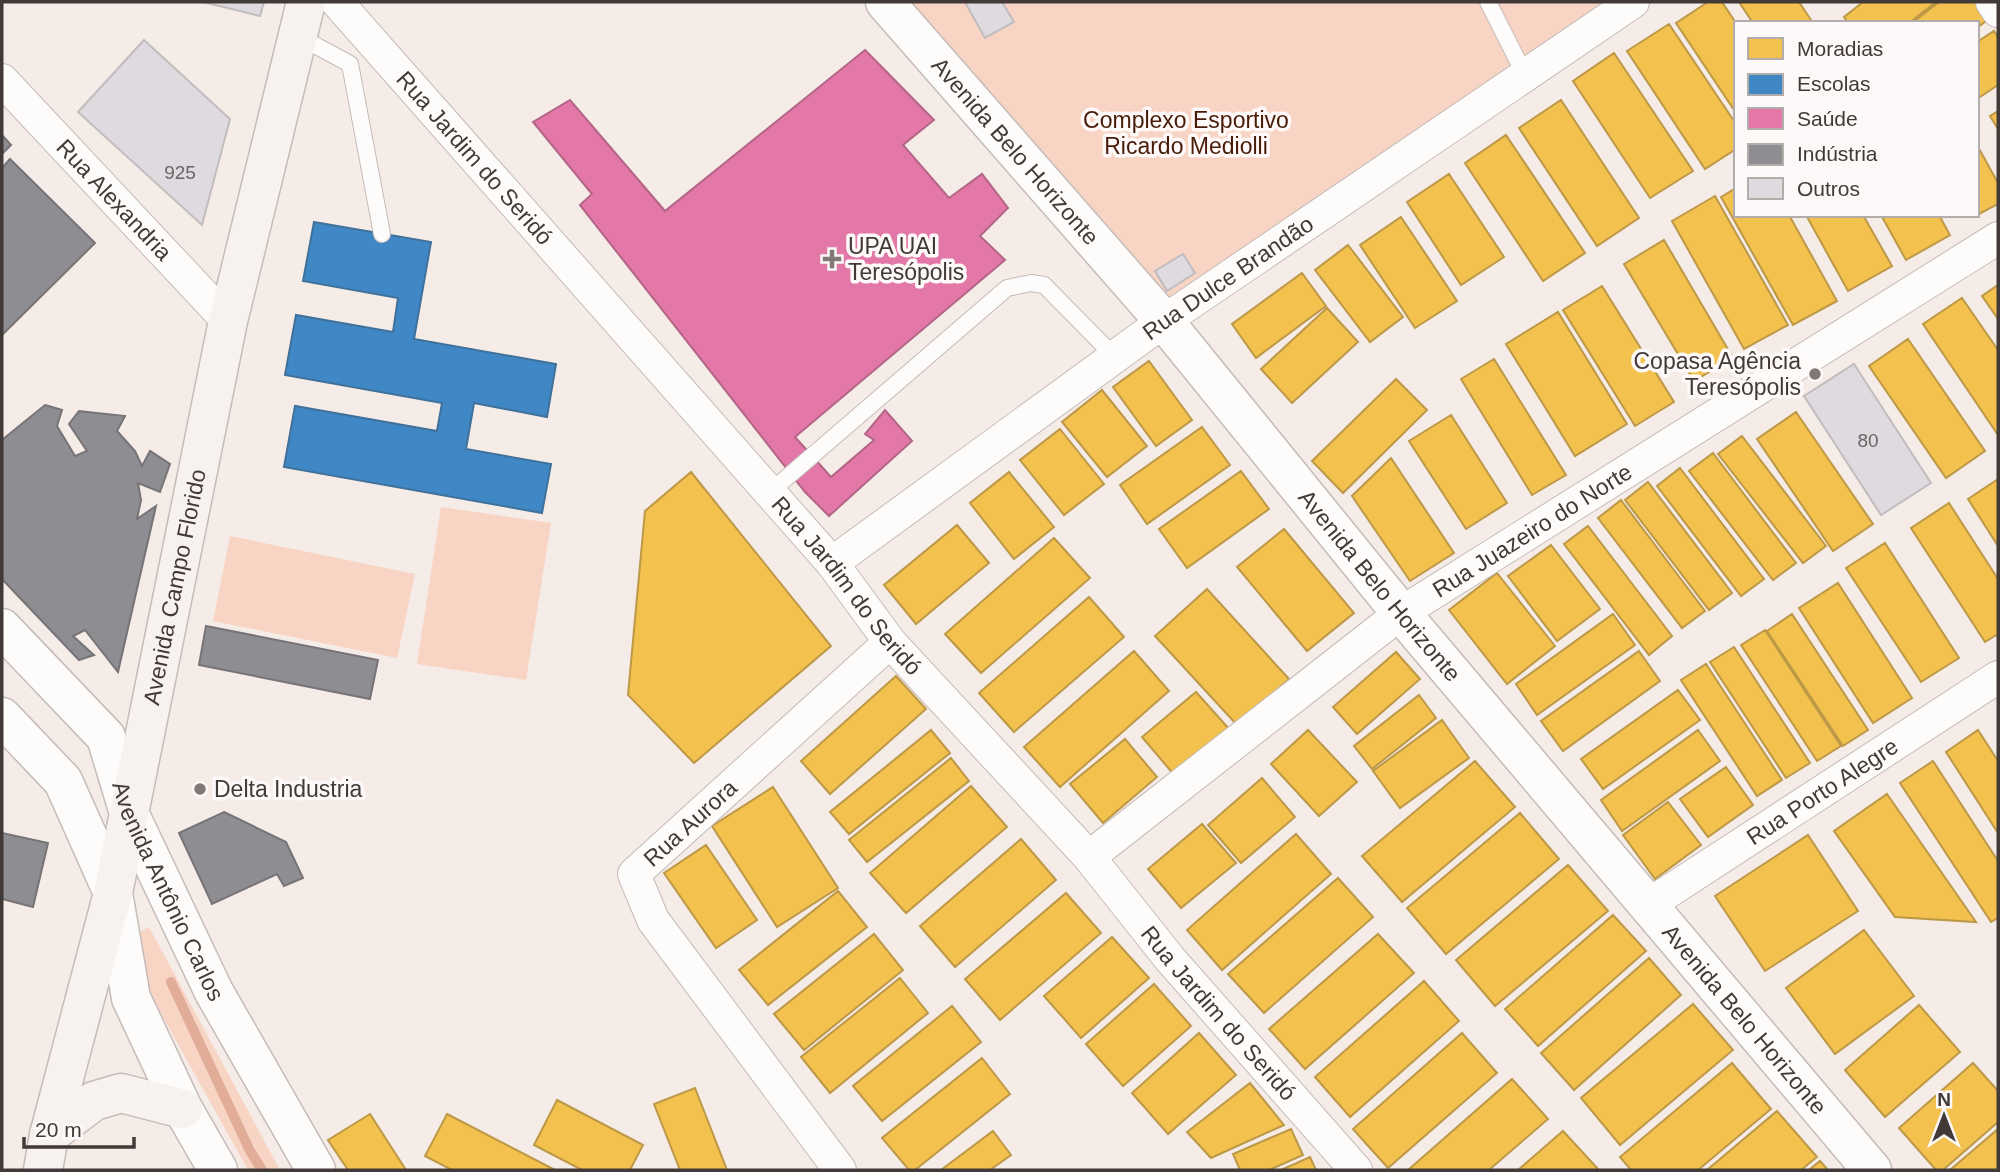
<svg xmlns="http://www.w3.org/2000/svg" width="2000" height="1172" font-family="Arial,sans-serif">
<style>
.green{fill:#f8d4c5}
.homes{fill:#f2c14e;stroke:#bd9847;stroke-width:2}
.schools{fill:#3f88c5;stroke:#40719b;stroke-width:2}
.health{fill:#e377a8;stroke:#b36586;stroke-width:2}
.industry{fill:#8d8d92;stroke:#767477;stroke-width:2}
.lines{fill:none;stroke-linecap:round;stroke-linejoin:round}
.stream{stroke:#e1ad99;stroke-width:10}
.building{fill:#dedadf;stroke:#c1bcbd;stroke-width:2}
.service-casing{stroke:#c4bcb9;stroke-width:18}
.minor-casing{stroke:#c4bcb9;stroke-width:34}
.tertiary-casing{stroke:#c4bcb9;stroke-width:41}
.secondary-casing{stroke:#c4bcb9;stroke-width:41}
.service{stroke:#fefcfb;stroke-width:16}
.minor{stroke:#fefcfb;stroke-width:32}
.tertiary{stroke:#fefcfb;stroke-width:38}
.secondary{stroke:#f7f2f0;stroke-width:38}
.poi-dot{fill:#817875;stroke:#fdf9f8;stroke-width:2.5}
.labels{text-anchor:middle;stroke-width:7;stroke-linejoin:round;paint-order:stroke}
.number-label{font-size:19px;fill:#6a6464}
.park-label{font-size:23px;fill:#471b08;stroke:#fdf9f8}
.street-label{font-size:23px;fill:#423a38;stroke:#fdf9f8}
.poi-label{font-size:23px;fill:#423a38;stroke:#fdf9f8;text-anchor:start}
</style>
<rect width="100%" height="100%" fill="#f5ebe7"/>
<path class="green" d="M902,2H1626L1159,307Z
M441,507L551,523L526,680L417,664Z
M230,536L415,574L397,658L213,621Z
M149,927L280,1170H248L121,942Z"/>
<path class="homes" d="M1708,2H1722L1736,23V113L1676,23Z
M1739,2H1799L1813,23H1753Z
M1863,2H1936L1909,23H1848L1844,17Z
M1939,2H1977L1990,18L1977,28V23H1912Z
M1669,24L1736,124V149L1705,169L1627,51Z
M1994,31L1998,37V85L1977,99V42Z
M1614,53L1693,171L1650,198L1573,81Z
M1561,100L1639,218L1597,246L1519,128Z
M1998,111V129L1990,116Z
M1506,135L1585,253L1543,281L1465,163Z
M1977,145L1998,183V204L1977,215Z
M1449,174L1504,257L1461,285L1407,202Z
M1736,188V215H1789L1837,301L1793,325L1721,197Z
M1715,196L1788,325L1744,349L1672,221Z
M1806,215H1863L1892,266L1848,291Z
M1881,215H1939L1950,235L1906,260Z
M1401,217L1457,301L1415,328L1360,245Z
M1664,240L1733,358L1694,381L1624,264Z
M1348,245L1403,317L1370,342L1315,270Z
M1302,273L1326,306L1256,358L1232,324Z
M1998,285V319L1982,296Z
M1602,286L1674,402L1635,426L1563,310Z
M1962,298L1998,350V435L1923,324Z
M1327,308L1358,342L1292,403L1261,369Z
M1558,312L1627,424L1575,456L1506,344Z
M1908,339L1985,451L1946,478L1869,366Z
M1494,359L1566,475L1532,495L1461,379Z
M1149,361L1192,420L1156,446L1113,387Z
M1396,379L1427,410L1343,493L1312,461Z
M1102,390L1147,446L1107,477L1062,422Z
M1796,412L1873,524L1833,551L1757,439Z
M1451,415L1507,503L1466,529L1409,441Z
M1202,427L1230,465L1147,524L1120,485Z
M1060,429L1104,484L1064,515L1020,460Z
M1742,436L1826,546L1803,563L1718,454Z
M1713,453L1796,563L1773,580L1689,471Z
M1391,458L1454,553L1410,581L1352,496Z
M1680,468L1764,579L1741,596L1657,486Z
M1241,471L1269,509L1187,568L1159,529Z
M691,472L831,646L694,763L628,695L645,511Z
M1009,472L1054,527L1014,559L970,503Z
M1998,479V546L1968,499Z
M1648,482L1732,593L1709,610L1625,500Z
M1621,500L1705,611L1682,628L1598,518Z
M1949,503L1998,579V634L1985,642L1911,528Z
M957,525L989,563L916,624L884,585Z
M1588,526L1672,636L1649,655L1564,544Z
M1284,529L1354,613L1307,651L1237,567Z
M1054,538L1090,578L981,673L945,634Z
M1885,543L1959,658L1921,682L1846,568Z
M1551,545L1600,609L1557,641L1508,576Z
M1497,573L1555,646L1507,684L1449,610Z
M1838,583L1912,698L1873,723L1799,608Z
M1207,589L1289,679L1238,726L1155,636Z
M1089,597L1124,637L1014,732L979,693Z
M1613,614L1635,645L1537,715L1516,684Z
M1792,614L1868,730L1843,746L1767,631Z
M1765,630L1841,746L1817,761L1741,645Z
M1734,647L1810,763L1786,778L1710,662Z
M1134,651L1169,691L1060,787L1024,747Z
M1639,651L1660,681L1563,751L1541,721Z
M1396,652L1420,679L1357,734L1333,707Z
M1706,664L1782,780L1757,796L1681,680Z
M896,676L926,709L830,794L801,761Z
M1678,690L1700,720L1603,789L1581,759Z
M1196,692L1230,730L1175,776L1142,737Z
M1419,695L1436,718L1372,769L1354,746Z
M1442,720L1469,758L1400,808L1373,771Z
M931,730L950,753L849,834L830,812Z
M1308,730L1357,782L1319,816L1271,764Z
M1698,730L1720,761L1622,831L1601,800Z
M1978,730L1998,761V833L1946,752Z
M1125,739L1157,777L1103,823L1070,784Z
M951,758L969,781L867,862L849,840Z
M1475,761L1515,807L1402,902L1362,856Z
M1933,761L1998,861V918L1991,922L1900,783Z
M1726,767L1753,805L1708,837L1680,799Z
M1262,778L1295,817L1241,863L1208,825Z
M971,786L1007,827L906,913L870,873Z
M773,787L838,888L777,927L712,826Z
M1887,794L1976,922L1895,917L1834,831Z
M1668,802L1701,845L1655,879L1623,835Z
M1520,813L1559,859L1446,954L1407,908Z
M1202,824L1236,863L1181,908L1148,869Z
M1296,834L1331,874L1222,970L1187,930Z
M1808,835L1858,911L1765,971L1715,896Z
M1021,839L1056,880L955,967L920,926Z
M706,845L757,920L716,948L664,873Z
M1568,865L1608,911L1495,1006L1456,960Z
M1338,878L1373,917L1264,1013L1228,974Z
M838,891L867,927L768,1005L739,970Z
M1066,893L1101,933L1000,1020L965,979Z
M1613,915L1646,951L1538,1046L1505,1009Z
M1864,930L1914,996L1835,1054L1786,988Z
M874,934L903,970L804,1050L774,1014Z
M1378,934L1414,973L1305,1069L1269,1029Z
M1112,937L1149,978L1081,1038L1044,996Z
M1649,958L1681,995L1574,1090L1541,1053Z
M900,978L928,1013L830,1093L801,1057Z
M1424,981L1459,1021L1350,1117L1315,1077Z
M1154,984L1191,1026L1123,1086L1086,1044Z
M1693,1004L1733,1050L1620,1145L1581,1098Z
M1919,1005L1960,1052L1885,1117L1845,1070Z
M952,1006L981,1042L882,1121L853,1086Z
M1199,1033L1236,1075L1168,1134L1132,1093Z
M1462,1033L1497,1073L1388,1168L1353,1129Z
M982,1058L1010,1094L915,1170H909L882,1138Z
M1732,1063L1771,1109L1698,1170H1631L1620,1157Z
M1973,1063L1998,1091V1122L1943,1170H1936L1899,1128Z
M1512,1079L1548,1119L1489,1170H1408Z
M1250,1083L1284,1125L1211,1158L1187,1132Z
M695,1088L727,1170H680L654,1104Z
M557,1100L643,1145L630,1170H582L534,1145Z
M1777,1111L1817,1157L1801,1170H1707Z
M370,1114L406,1170H348L328,1140Z
M447,1114L555,1170H452L425,1156Z
M1291,1129L1303,1155L1269,1170H1240L1233,1154Z
M1998,1129V1170H1950Z
M993,1131L1011,1155L990,1170H941Z
M1563,1131L1599,1170H1518Z
M1310,1157L1316,1170H1281Z
M1820,1161L1828,1170H1809Z"/>
<path class="schools" d="M314,222L431,242L414,339L556,364L547,417L474,403L466,449L551,464L542,513L284,467L295,406L437,431L442,403L285,375L296,315L393,332L398,298L303,281Z"/>
<path class="health" d="M865,50L934,120L903,145L949,198L982,174L1008,208L980,236L1005,260L795,437L831,477L874,440L865,434L885,410L912,441L829,516L805,492L580,205L592,194L533,122L570,100L665,211Z"/>
<path class="industry" d="M2,135L11,145L2,154Z
M10,159L95,243L2,335V168Z
M45,405L62,410L57,426L75,456L87,451L69,424L79,411L125,416L117,431L135,451L142,466L150,451L170,464L160,492L138,483L141,500L137,519L156,506L118,672L85,630L73,636L94,655L79,660L2,579V440Z
M206,626L378,660L370,699L199,665Z
M224,812L286,842L303,878L284,886L277,874L212,904L179,833Z
M2,833L48,843L33,907L2,899Z"/>
<g class="lines">
<path class="stream" d="M171,982L250,1151L262,1170"/>
</g>
<path class="building" d="M203,2H264L260,16Z
M969,2H1002L1014,22L985,38L966,4Z
M144,40L230,119L202,225L78,112Z
M1183,254L1195,273L1167,291L1155,271Z
M1854,364L1931,483L1881,515L1804,396Z"/>
<g class="lines">
<defs>
<path id="service" d="M1488,2L1525,75
M298,36L350,64L382,234
M770,492L1007,288L1031,283L1044,285L1115,357"/>
<g id="minor">
<path id="s1" d="M337,2L832,563L890,642L1089,857L1170,959L1356,1170"/>
<path d="M1992,2L1998,11"/>
<path id="s2" d="M2,80L228,321"/>
<path id="s3" d="M832,563L1164,321L1633,2"/>
<path id="s4" d="M1089,857L1401,613L1998,238"/>
<path id="s5" d="M1648,905L1998,677"/>
<path id="s6" d="M840,1170L653,920L634,874L890,642"/>
</g>
<g id="tertiary">
<path id="s7" d="M885,2L1164,321L1401,613L1872,1170"/>
<path id="s8" d="M2,628L106,737L129,813L214,992L316,1170"/>
<path d="M2,717L63,781L113,893L131,998L183,1109L218,1170"/>
</g>
<g id="secondary">
<path d="M49,1135L94,1101L121,1093L183,1109"/>
<path id="s9" d="M43,1170L49,1135L113,893L228,321L306,2"/>
</g>
</defs>
<use href="#service" class="service-casing"/>
<use href="#minor" class="minor-casing"/>
<use href="#tertiary" class="tertiary-casing"/>
<use href="#secondary" class="secondary-casing"/>
<use href="#service" class="service"/>
<use href="#minor" class="minor"/>
<use href="#tertiary" class="tertiary"/>
<use href="#secondary" class="secondary"/>
</g>
<g class="poi-dot">
<path d="M828.5 248.5h7v7h7v7h-7v7h-7v-7h-7v-7h7z"/>
<circle cx="1815" cy="374" r="7"/>
<circle cx="200" cy="789" r="7"/>
</g>
<g class="labels">
<g class="number-label">
<text x="180" y="179">925</text>
<text x="1868" y="447">80</text>
</g>
<g class="park-label">
<text x="1186" y="128">Complexo Esportivo<tspan x="1186" dy="26">Ricardo Mediolli</tspan></text>
</g>
<g class="street-label">
<text dy="8" stroke="none"><textPath href="#s7" startOffset="198">Avenida Belo Horizonte</textPath></text>
<text dy="8" stroke="none"><textPath href="#s1" startOffset="208">Rua Jardim do Seridó</textPath></text>
<text dy="8" stroke="none"><textPath href="#s2" startOffset="164">Rua Alexandria</textPath></text>
<text dy="8" stroke="none"><textPath href="#s3" startOffset="488">Rua Dulce Brandão</textPath></text>
<text dy="8" stroke="none"><textPath href="#s4" startOffset="551">Rua Juazeiro do Norte</textPath></text>
<text dy="8" stroke="none"><textPath href="#s7" startOffset="765">Avenida Belo Horizonte</textPath></text>
<text dy="8" stroke="none"><textPath href="#s9" startOffset="598">Avenida Campo Florido</textPath></text>
<text dy="8" stroke="none"><textPath href="#s1" startOffset="775">Rua Jardim do Seridó</textPath></text>
<text dy="8" stroke="none"><textPath href="#s5" startOffset="208">Rua Porto Alegre</textPath></text>
<text dy="8" stroke="none"><textPath href="#s6" startOffset="438">Rua Aurora</textPath></text>
<text dy="8" stroke="none"><textPath href="#s8" startOffset="317">Avenida Antônio Carlos</textPath></text>
<text dy="8" stroke="none"><textPath href="#s1" startOffset="1342">Rua Jardim do Seridó</textPath></text>
<text dy="8" stroke="none"><textPath href="#s7" startOffset="1332">Avenida Belo Horizonte</textPath></text>
</g>
<g class="poi-label">
<text x="848" y="254">UPA UAI<tspan x="848" dy="26">Teresópolis</tspan></text>
<text x="1801" y="369" text-anchor="end">Copasa Agência<tspan x="1801" dy="26">Teresópolis</tspan></text>
<text x="214" y="797">Delta Industria</text>
</g>
</g>
<rect width="2000" height="1172" fill="none" stroke="#423a38" stroke-width="7"/>
<rect x="1734" y="21" width="245" height="196" fill="#fdf9f8" stroke="#b2adab" stroke-width="2"/>
<rect x="1748" y="38" width="35" height="21" fill="#f2c14e" stroke="#b2adab" stroke-width="2"/>
<text x="1797" y="56" font-size="21" fill="#423a38">Moradias</text>
<rect x="1748" y="74" width="35" height="21" fill="#3f88c5" stroke="#b2adab" stroke-width="2"/>
<text x="1797" y="91" font-size="21" fill="#423a38">Escolas</text>
<rect x="1748" y="108" width="35" height="21" fill="#e377a8" stroke="#b2adab" stroke-width="2"/>
<text x="1797" y="126" font-size="21" fill="#423a38">Saúde</text>
<rect x="1748" y="144" width="35" height="21" fill="#8d8d92" stroke="#b2adab" stroke-width="2"/>
<text x="1797" y="161" font-size="21" fill="#423a38">Indústria</text>
<rect x="1748" y="178" width="35" height="21" fill="#dedadf" stroke="#b2adab" stroke-width="2"/>
<text x="1797" y="196" font-size="21" fill="#423a38">Outros</text>
<g transform="translate(1944 1116)" stroke="#fdf9f8" stroke-width="5" paint-order="stroke">
<path d="M0-5L12 26L0 18L-12 26Z" fill="#423a38"/>
<text y="-10" font-size="19" font-weight="bold" text-anchor="middle" fill="#423a38">N</text>
</g>
<path d="M24 1137v10h110v-10" fill="none" stroke="#423a38" stroke-width="3.5"/>
<text x="35" y="1137" font-size="21" fill="#423a38" stroke="#fdf9f8" stroke-width="5" paint-order="stroke">20 m</text>
</svg>
